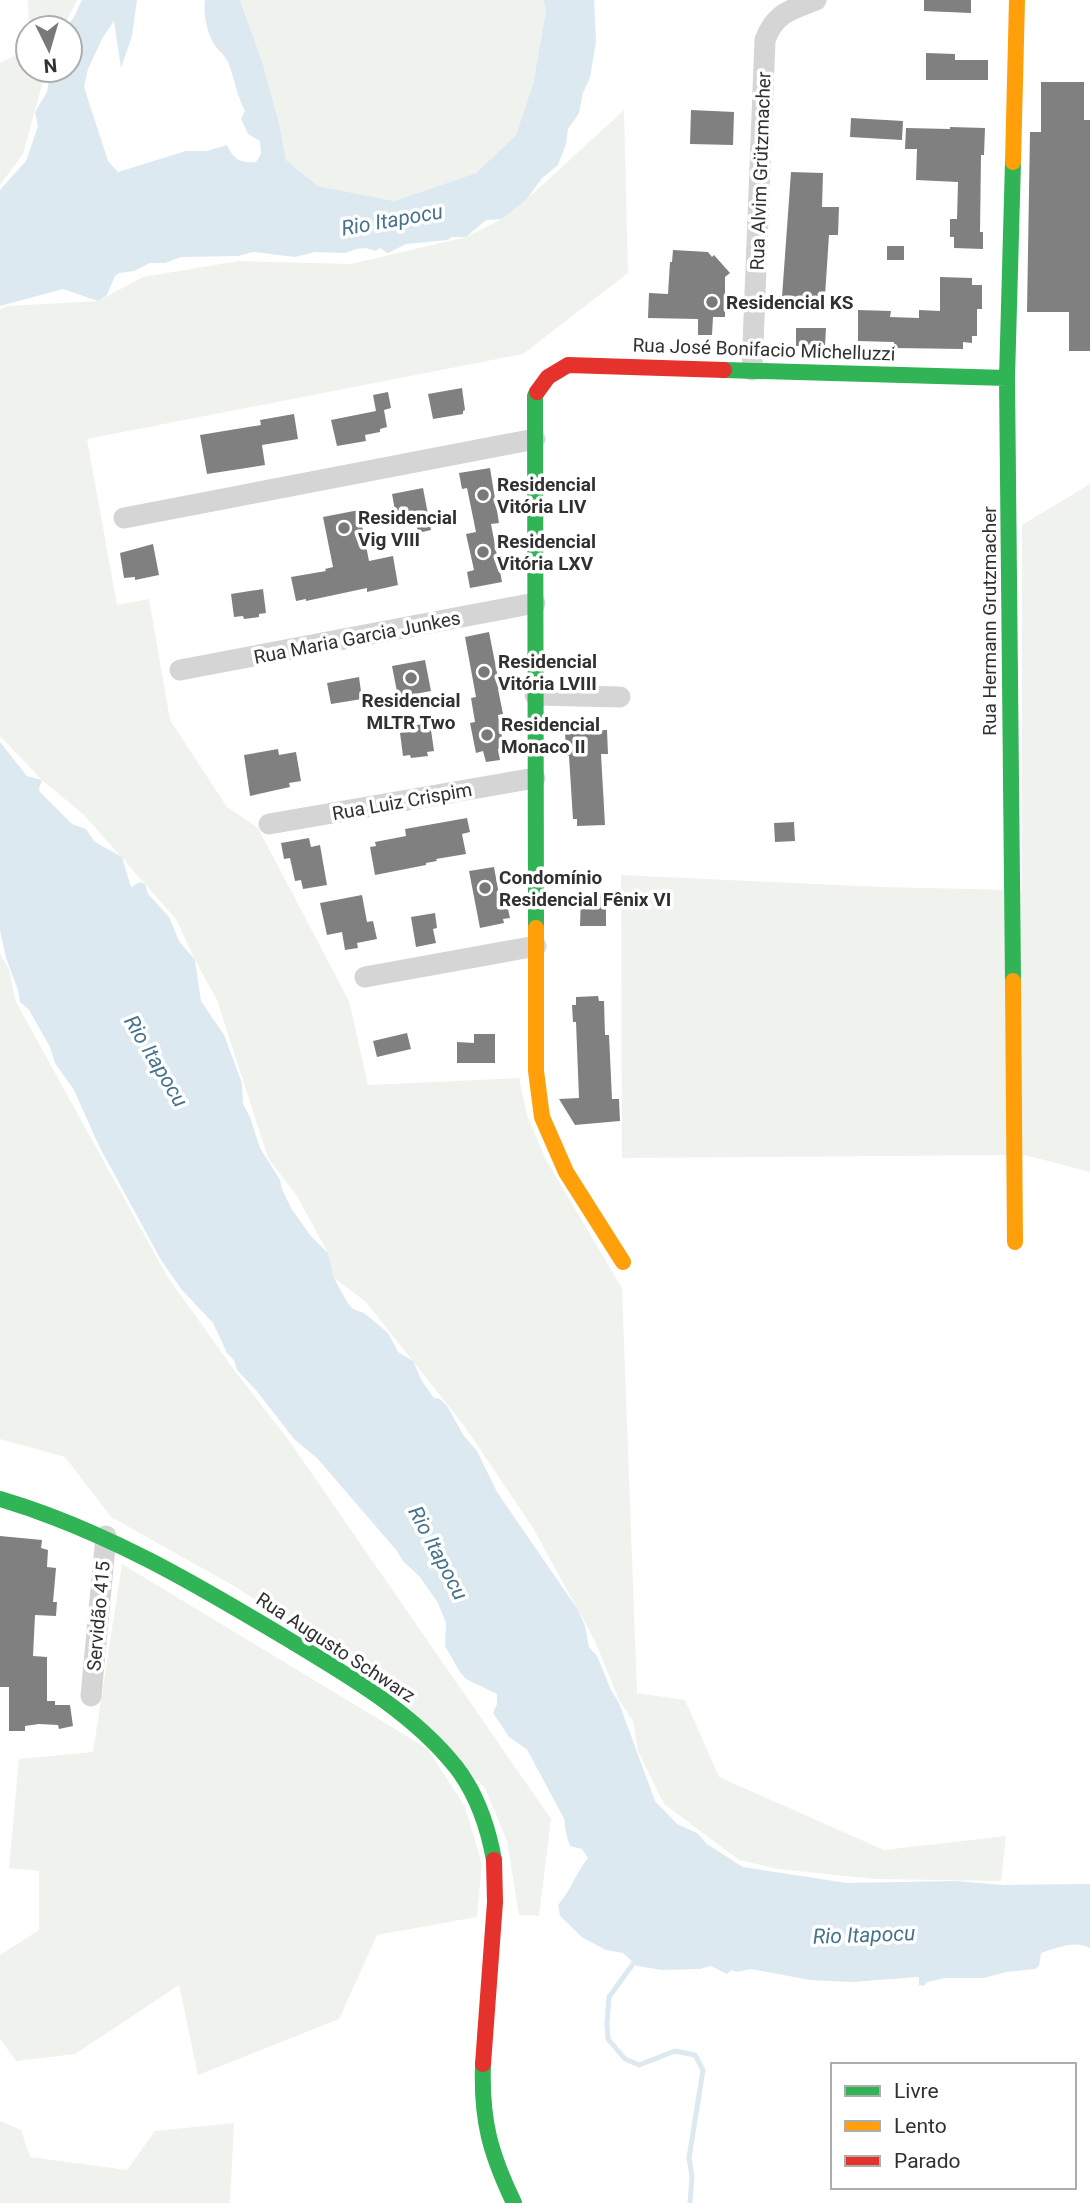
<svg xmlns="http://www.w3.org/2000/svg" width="1090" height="2203" font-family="Roboto,sans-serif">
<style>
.green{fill:#f0f3ed}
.water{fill:#dde9f0}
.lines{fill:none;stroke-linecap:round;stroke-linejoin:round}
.stream{stroke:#dde9f0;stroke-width:5}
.river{stroke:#dde9f0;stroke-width:30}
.building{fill:#808080}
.street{stroke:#d5d5d5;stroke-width:21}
.fast{stroke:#30b455;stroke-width:16}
.slow{stroke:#ff9f0a;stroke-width:16}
.jam{stroke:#e5322d;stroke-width:16}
.poi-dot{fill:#797979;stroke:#fff;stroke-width:2.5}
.labels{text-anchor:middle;stroke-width:7;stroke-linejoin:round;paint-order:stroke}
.street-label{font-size:19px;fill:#313131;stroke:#fff}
.poi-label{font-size:19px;font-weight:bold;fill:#313131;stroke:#fff;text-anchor:start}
.water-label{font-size:21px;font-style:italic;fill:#46738c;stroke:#fff}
</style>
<rect width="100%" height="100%" fill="#fff"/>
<path class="green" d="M28,0H77L63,28H29Z
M240,0H543L546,11L533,84L516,135L476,173L394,201L318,186L286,160L280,127L263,64Z
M28,49V70H46L23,154L0,185V63Z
M624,110L628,273L523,354L87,439L117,605L149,599L170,720L227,807L258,828L349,1001L368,1085L519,1078L527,1115L546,1160L622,1288L637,1693L685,1700L719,1777L884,1850L1006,1836L1001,1881L875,1879L778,1869L739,1860L664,1804L638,1751L633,1721L619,1700L595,1641L533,1528L465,1427L366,1302L334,1278L328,1253L297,1196L268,1158L217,1000L195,960L176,919L84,815L42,780L0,736V309L8,306L98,301L143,277L239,261L351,264L466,237L502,219L527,199Z
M1090,484V1172L1025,1155L622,1158L621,875L880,887L1022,890V525Z
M0,954L9,969L16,1002L167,1276L235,1371L290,1442L551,1819L539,1916L519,1915L507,1841L485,1788L387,1685L234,1586L111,1517L65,1457L0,1439Z
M122,1564L428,1749L465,1807L482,1864L477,1917L377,1935L339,2019L198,2075L179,1985L75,2054L16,2061L0,2039V1955L39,1930V1871L9,1868L19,1759L93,1752Z
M0,2121L21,2130L30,2157L127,2170L155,2131L234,2123L230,2203H0Z"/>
<path class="water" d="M82,0H137L132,36L121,68L114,21L103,37L88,69L84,87L108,161L118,172L186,151H207L227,145C234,160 240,163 256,162L261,154L260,141L248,134L241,119L245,111C236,94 235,79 228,62C225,55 218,51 214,44C207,32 203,14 205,0H240L263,64L280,127L286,160L318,186L394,201L476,173L516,135L533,84L546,11L543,0H594L596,42L590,78L583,93L579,113L568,129L566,144L558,165L542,178L527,199L502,219L486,220L466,237H452L448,240L406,244L388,253L380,248L376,251L366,248L356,249L346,253L315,252L295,257L253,252L238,256L181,257L165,263H150L134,271L119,273L115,276L107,295L98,301L63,289L0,306V190L26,161L38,126L35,112L47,92L51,70H70V28H66L74,17Z
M0,742L27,776L42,780L39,789L40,792L72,824L86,829L95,842L122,857L131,887L140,882L145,884L148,894L169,917L179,941L195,960L201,1001L224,1035L242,1083L243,1104L250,1117L260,1148L280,1180L282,1189L291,1208L310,1235L328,1253L334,1278L347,1302L353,1309L364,1313L388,1333L398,1352L413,1361L422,1381L434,1398L440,1399L447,1406L464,1436L477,1451L497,1492L578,1610L585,1626L589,1647L597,1656L611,1690L619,1703L655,1801L677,1824L697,1833L707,1844L743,1867L847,1883L956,1881L1003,1885L1090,1884V1948C1073,1940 1058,1948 1041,1953L1039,1966L1035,1969L1006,1972L984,1978H945L927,1982L924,1986L919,1985V1978L917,1977L852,1982L810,1980L751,1969L737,1972L732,1970L727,1974L711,1966L700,1969L662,1970L637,1966L623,1953L606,1950L583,1938L560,1916L558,1905C571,1890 576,1873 588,1858L582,1849L570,1846C561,1821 564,1809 571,1784L563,1774L567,1768L563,1767L558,1775H551L544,1761L509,1737L493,1713L497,1704V1694L466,1679L460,1672L445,1646L446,1623L438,1603L420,1577L403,1561L397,1551L317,1458L294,1439L256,1390L237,1370L234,1360L227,1353L213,1323L182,1290L161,1260L99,1146L74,1090L55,1063L50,1047L29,1010L20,1002L18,990L6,958L0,930Z"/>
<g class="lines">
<path class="stream" d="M638,1957L609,1997L607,2024L608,2039L625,2059L639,2065L675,2051L695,2055L703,2070L689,2158L692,2176L690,2203"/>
<path class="river" d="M539,1740L577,1811L591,1826"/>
</g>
<path class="building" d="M924,0H971V13L924,11Z
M926,53L955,54V60H988V80H926Z
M1041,82H1084V120H1090V351H1069V312H1027L1030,132H1041Z
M691,110L734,112L733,145L690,144Z
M851,118L903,121L902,140L850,137Z
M950,127L985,128L984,155H981L980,232H983V249L954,248V237H950V219H957L958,182L916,180L917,149H905L906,128L950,129Z
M791,172L823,173L822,207H839L838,235H829L825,296L782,297Z
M887,246H904V260H887Z
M673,250L708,252L712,257L714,255L730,273L725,277V317H713L712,335H698V319L648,318L649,293L668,294L670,262H672Z
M940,277L972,278V285H982V309H977V336H972V343L963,342V349L894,348V342L858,341V310L891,311L890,317L919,318V310L940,311Z
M796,328H826L825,346H796Z
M462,388L465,410L463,411V414L433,419L428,394Z
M388,392L391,408L384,410L387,427L380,429V432L365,435L366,441L337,446L331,420L376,411L373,395Z
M294,414L298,439L262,445L265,465L207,474L200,435L261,425L260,420Z
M490,468L499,523L491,524L502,582L470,588L467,572L474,570L466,534L476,532L467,488L462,489L459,473Z
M423,488L431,530L418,533L414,513L396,516L392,494Z
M359,510L369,561L393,556L398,585L367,592V588L306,601V599L296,601L291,577L326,571L325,569L333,567L323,517Z
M153,544L159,575L135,580V577L124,578L120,553Z
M263,589L266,613L259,614V617L244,619L243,616L234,617L231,594Z
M489,632L500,688L498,689L503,714L498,715L504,747L498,749L500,760L486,762L483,751L476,753L470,723L475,722L471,698L476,697L465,637Z
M425,660L431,691L398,697L392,666Z
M359,677L362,699L331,704L327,683Z
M430,723L434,751L427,752L428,756L411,758L410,755L403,756L400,733L405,732L404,727Z
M607,730L608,754H601L605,825L577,826V819H573L569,756H566L565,731Z
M278,749L279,755L296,752L301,781L289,783L290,787L250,796L244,755Z
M467,818L470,832L462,834L466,854L436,859L437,861L426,863V865L375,875L370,847L376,846L375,842L406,836L405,829Z
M794,822L795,841L775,842L774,823Z
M309,838L311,847L320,845L327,885L303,889L301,880L295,881L290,858L284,859L281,843Z
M494,867L501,906L507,905L510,918L503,919L504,923L480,928L469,871Z
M362,895L367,922L373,921L377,939L357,943L358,948L345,950L342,932L327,935L320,903Z
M606,895V926H580L581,896Z
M435,913L437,928L433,929L436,943L416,947L411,917Z
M598,996L599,1001H604L605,1035H609L612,1099H619L620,1121L575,1125L559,1099L579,1098L576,1022H573L572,1005H576V997Z
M407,1033L411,1049L377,1057L373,1041Z
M474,1034H495V1063H457V1042L474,1043Z
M0,1536L42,1540L41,1548L48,1550L47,1567L56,1568L53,1602H57L56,1616L35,1615L33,1656L47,1657V1701H55V1705H70L73,1726L59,1729L58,1725L39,1724L25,1726V1731H9V1687H0Z"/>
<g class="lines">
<path class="street" d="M752,370L765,40C775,13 790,10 816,0
M124,518L535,439
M180,670L535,603
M535,695L620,697
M269,824L535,778
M365,977L536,946
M91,1696L106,1536"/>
<path class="fast" d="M724,370L1007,378
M536,928L535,396L537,392
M1013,981L1007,378L1013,162
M0,1499C107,1531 196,1584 291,1641C350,1677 412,1712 456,1767C477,1794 488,1827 494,1860
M483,2064C481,2120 490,2153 514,2203"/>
<path class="slow" d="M1013,162L1017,0
M536,928V1071L542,1117L566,1172L623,1262
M1013,981L1015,1242"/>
<path class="jam" d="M537,392L548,377L568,365L724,370
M483,2064L495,1902L494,1860"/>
</g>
<g class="poi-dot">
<circle cx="712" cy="302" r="7"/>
<circle cx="483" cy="495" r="7"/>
<circle cx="344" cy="528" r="7"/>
<circle cx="483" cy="552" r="7"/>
<circle cx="484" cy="672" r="7"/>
<circle cx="411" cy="678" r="7"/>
<circle cx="487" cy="735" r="7"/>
<circle cx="485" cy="888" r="7"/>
</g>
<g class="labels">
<g class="street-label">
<text transform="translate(760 171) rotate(-88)" y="7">Rua Alvim Grützmacher</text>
<text transform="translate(764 349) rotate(2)" y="7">Rua José Bonifacio Michelluzzi</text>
<text transform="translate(989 621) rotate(-90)" y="7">Rua Hermann Grutzmacher</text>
<text transform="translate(357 637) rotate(-11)" y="7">Rua Maria Garcia Junkes</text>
<text transform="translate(402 801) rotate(-10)" y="7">Rua Luiz Crispim</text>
<text transform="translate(98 1616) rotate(-85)" y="7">Servidão 415</text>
<text transform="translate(336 1647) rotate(33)" y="7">Rua Augusto Schwarz</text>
</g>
<g class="poi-label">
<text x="726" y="309">Residencial KS</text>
<text x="497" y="491">Residencial<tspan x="497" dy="22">Vitória LIV</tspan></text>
<text x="358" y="524">Residencial<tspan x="358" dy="22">Vig VIII</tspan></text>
<text x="497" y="548">Residencial<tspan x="497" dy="22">Vitória LXV</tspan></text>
<text x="498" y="668">Residencial<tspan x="498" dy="22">Vitória LVIII</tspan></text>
<text x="411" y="707" text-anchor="middle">Residencial<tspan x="411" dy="22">MLTR Two</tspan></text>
<text x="501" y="731">Residencial<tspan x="501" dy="22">Monaco II</tspan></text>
<text x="499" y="884">Condomínio<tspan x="499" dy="22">Residencial Fênix VI</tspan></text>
</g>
<g class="water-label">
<text transform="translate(392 220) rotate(-10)" y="7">Rio Itapocu</text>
<text transform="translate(156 1061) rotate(59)" y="7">Rio Itapocu</text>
<text transform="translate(438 1553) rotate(62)" y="7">Rio Itapocu</text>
<text transform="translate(864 1935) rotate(-2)" y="7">Rio Itapocu</text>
</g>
</g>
<rect x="831" y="2063" width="245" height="126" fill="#ffffff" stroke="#adadad" stroke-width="2"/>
<rect x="845" y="2086" width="35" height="10" fill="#30b455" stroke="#adadad" stroke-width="2"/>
<text x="894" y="2098" font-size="21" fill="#313131">Livre</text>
<rect x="845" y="2121" width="35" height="10" fill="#ff9f0a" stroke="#adadad" stroke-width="2"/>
<text x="894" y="2133" font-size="21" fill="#313131">Lento</text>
<rect x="845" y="2156" width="35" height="10" fill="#e5322d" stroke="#adadad" stroke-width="2"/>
<text x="894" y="2168" font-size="21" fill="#313131">Parado</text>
<g transform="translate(49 49) rotate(175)"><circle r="33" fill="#ffffff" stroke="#adadad" stroke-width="2"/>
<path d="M0-5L12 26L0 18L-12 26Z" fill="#797979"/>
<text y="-10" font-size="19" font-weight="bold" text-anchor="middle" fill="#313131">N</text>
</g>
</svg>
